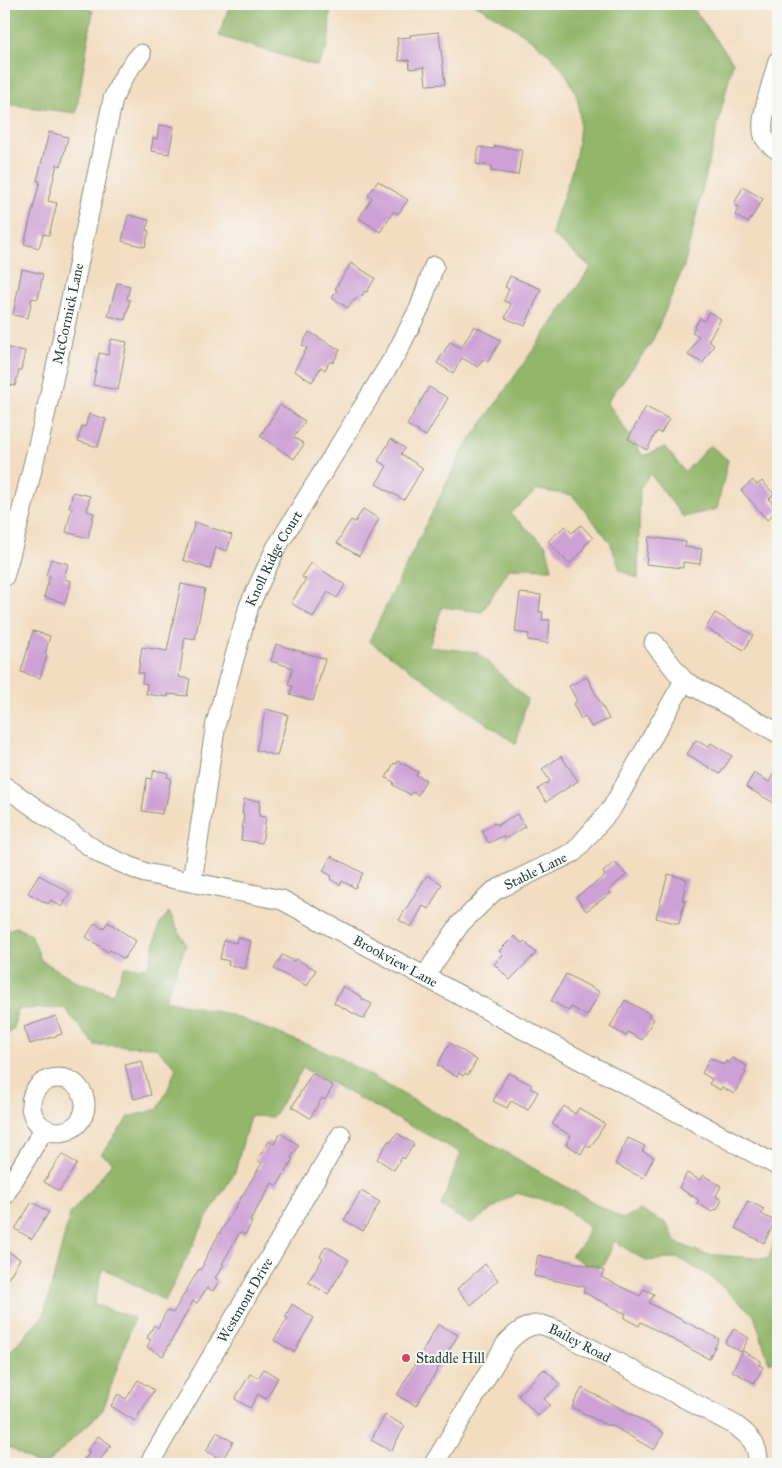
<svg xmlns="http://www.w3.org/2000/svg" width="782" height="1468" font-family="'IM FELL Great Primer',serif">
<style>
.forest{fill:#92b66a;stroke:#587a4f}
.building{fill:#cda1d6}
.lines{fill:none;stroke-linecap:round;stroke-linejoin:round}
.minor-casing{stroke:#898d7a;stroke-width:21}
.minor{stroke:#fff;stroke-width:19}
.poi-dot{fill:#d1495b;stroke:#f6f6f2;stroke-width:2}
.labels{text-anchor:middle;stroke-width:4;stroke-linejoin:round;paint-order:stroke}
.street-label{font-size:14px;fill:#1f3d34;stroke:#f6f6f2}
.poi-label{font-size:14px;fill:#1f3d34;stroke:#f6f6f2;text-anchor:start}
</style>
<rect width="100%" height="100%" fill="#f6f6f2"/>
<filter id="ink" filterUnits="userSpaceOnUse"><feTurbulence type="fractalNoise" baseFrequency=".02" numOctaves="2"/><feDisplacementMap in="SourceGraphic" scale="10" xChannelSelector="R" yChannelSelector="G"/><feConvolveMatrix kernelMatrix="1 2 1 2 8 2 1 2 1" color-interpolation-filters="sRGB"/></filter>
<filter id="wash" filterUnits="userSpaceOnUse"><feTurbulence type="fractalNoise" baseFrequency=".0096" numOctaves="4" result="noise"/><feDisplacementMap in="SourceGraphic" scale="20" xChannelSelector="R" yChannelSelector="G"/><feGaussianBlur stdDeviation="1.12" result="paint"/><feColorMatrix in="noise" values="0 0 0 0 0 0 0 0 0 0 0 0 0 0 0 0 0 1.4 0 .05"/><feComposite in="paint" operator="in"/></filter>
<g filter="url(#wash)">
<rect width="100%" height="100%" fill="#f3ddc1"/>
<path class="forest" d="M4,4H70L93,11L76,113L4,104Z
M230,4H331C328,28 333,45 317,66L219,36Z
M475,4H690L733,62L684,266L652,342L607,402L643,456L665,447L685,472L710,445L728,460L717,509L683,517L650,474L640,488L638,579L620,570L610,542L572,495L537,490L510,514L546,545L552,569L510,568L482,612L442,607L429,647L477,652L527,699L516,744L369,641L462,452L591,267L552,235C557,209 569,185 575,159C580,137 583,107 573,87C556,49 509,25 475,4Z
M169,912L186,945L165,1000L228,1014L334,1055L623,1219L639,1210L666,1223L677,1243L704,1254L768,1259L778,1232V1357L769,1363L754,1315L711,1277L678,1258L646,1261L614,1241L605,1264L592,1269L571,1255L582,1245L589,1227L561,1205L516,1193L470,1224L441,1206L461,1153L303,1068L273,1117L250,1116L235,1172L206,1219L165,1301L103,1268L94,1304L134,1318L103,1410L47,1464H37L4,1444V1358L44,1315L70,1214L113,1162L101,1154L129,1117L158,1109L168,1089L176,1067L155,1047L95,1045L64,1008L17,1009L14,1028L4,1039V931L16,927L31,935L41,960L79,983L113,994L124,967L148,968L160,923Z"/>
<g id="blocks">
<path class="building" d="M439,32L445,84L426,85L424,67L410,69L409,60L399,61L397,38L411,37L410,35Z
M159,125L174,127L169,154L151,151L153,138L157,139Z
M49,132L68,137L61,166L57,164L48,201L57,203L49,235L43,234L39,248L24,244L40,181H37Z
M495,146L522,150L518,175L491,171L492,166L476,164L479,147L494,149Z
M378,181L408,200L398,214L394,211L380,232L359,218L372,198L368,195Z
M743,187L763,199L748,223L735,215L739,207L734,204Z
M128,215L149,220L146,230L149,231L145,247L122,241Z
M351,263L375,278L367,292L365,291L361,297L358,296L355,301L353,300L348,308L332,298L337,290L335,289Z
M22,269L43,274L38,299L32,298L28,318L13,315Z
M510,276L541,289L525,326L505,318L511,304L504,301L509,289L505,287Z
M117,283L130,286L127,299L130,300L125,320L108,316Z
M709,312L721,319L708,341L714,345L703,363L688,355L699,336L692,332L700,318L704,321Z
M474,326L501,340L488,362L483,359L478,367L462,358L453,373L437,363L450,342L461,348Z
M309,332L340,350L333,363L330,361L325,370L321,367L312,382L294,371L307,348L302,345Z
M111,339L127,342L118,390L93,385L99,353L108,355Z
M4,347L25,351L21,370H19L15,386L4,384Z
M429,387L448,398L426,436L407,425Z
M280,405L305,421L294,437L304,444L294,459L260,436Z
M646,407L669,419L661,433L657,431L647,450L628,439Z
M89,414L106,419L98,447L78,441L82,426L85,427Z
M391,439L405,448L401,454L423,468L404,500L376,484L387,466L378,461Z
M753,480L757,485L762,481L774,494L769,499L778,510L767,520L741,490Z
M73,492L90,496L87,511L94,513L88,538L66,532L72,508L69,507Z
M363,509L379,519L359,556L337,543L345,529L351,520L355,522Z
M195,522L232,535L227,551L216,547L210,569L183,560Z
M581,525L593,538L584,546L585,547L582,550L583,551L569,564L548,541L565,526L572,533Z
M649,537L686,542L685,547L702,549L700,564L683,562V568L646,564Z
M51,559L68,564L64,579L71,581L65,603L44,597L50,576L46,575Z
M311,563L345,585L337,598L328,592L313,617L291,603L306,579L302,577Z
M181,584L205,589L195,639L185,637L179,677L190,679L187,696L168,694V697L146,694L147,684L142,683L143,673H138L142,647L167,651Z
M520,593L541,595L539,612H543L542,620H550L548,643L528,640L529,634L515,632Z
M715,613L753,635L744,650L706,628Z
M33,631L50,636L45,654L47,655L40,678L21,672Z
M276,644L325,659L313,701L290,694L293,686L288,685L293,668L271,661Z
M587,677L609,719L591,727L585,716L581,719L573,704L577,701L569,686Z
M266,709L288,715L277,756L256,750Z
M696,740L708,747L711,743L732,756L720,774L687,754Z
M561,756L578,781L546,802L538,789L550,781L542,769Z
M398,761L418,772L416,775L426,780L418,795L412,792L411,795L393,785L394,782L386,778L394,763L397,764Z
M778,764V805L746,787L754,773L769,782Z
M154,770L168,773L167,777L171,778L166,805L164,804L162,814L142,811L147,778L152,779Z
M244,799L260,801L259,816L266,817L262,843L241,840L244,814H242Z
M517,814L525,827L505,839L503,836L489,843L482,831L494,823L498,825Z
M331,856L363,873L355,888L342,881L340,885L330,879L332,876L323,871Z
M615,862L626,875L609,890L611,893L586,911L576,897L605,876L603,872Z
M668,874L687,879L682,900H685L679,924L656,918Z
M39,875L70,893L62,907L51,900L48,904L28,893Z
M427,875L442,884L429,909L423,906L411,927L399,920Z
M108,922L136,941L124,959L110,950L108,952L86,937L95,923L103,929Z
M514,936L522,943L524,941L536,953L510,980L494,964L503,955L499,951Z
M237,937L251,941L245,969L228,965L229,961L220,959L224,940L236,943Z
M282,955L294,961L296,959L316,970L307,986L274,969Z
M566,974L600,992L587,1016L571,1007L569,1011L551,1001Z
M343,986L362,997V999L372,1004L364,1019L334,1003Z
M625,1000L650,1014L648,1016L654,1019L642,1040L628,1032L626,1036L610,1027Z
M56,1016L62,1034L30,1044L24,1027Z
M450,1043L477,1060L468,1075L465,1073L463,1076L458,1073L457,1077L437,1065Z
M710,1058L724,1065L726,1061L729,1063L732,1058L747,1066L744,1071L746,1072L734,1094L722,1087L720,1090L709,1084L712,1079L702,1073Z
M142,1061L151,1095L134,1099L125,1065Z
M312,1073L333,1086L325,1100L322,1098L310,1118L292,1107Z
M508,1073L532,1085L530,1088L538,1092L528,1110L511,1101L507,1108L493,1101Z
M564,1106L575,1114L579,1108L605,1124L590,1148L586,1145L581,1154L566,1144L571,1136L552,1124Z
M280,1133L299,1145L291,1158L293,1159L277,1186L272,1183L250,1221L252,1222L245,1235L240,1232L222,1264L224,1265L215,1278L219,1281L213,1291L207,1288L197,1303L193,1301L163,1356L147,1347L151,1340L147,1338L154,1325L158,1328L167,1310L173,1313L199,1269L200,1270L204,1264L203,1263L219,1234L262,1163L257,1160L269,1141L274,1144Z
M397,1133L414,1144L404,1159L402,1157L394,1170L377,1159L389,1140L391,1142Z
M628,1138L645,1146L642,1151L654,1157L643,1178L615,1164Z
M62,1154L77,1164L59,1191L44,1182Z
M687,1173L700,1180L703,1175L721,1186L716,1196L722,1200L717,1210L714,1209L712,1212L697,1203L699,1200L679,1188Z
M361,1191L380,1202L363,1231L344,1220Z
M748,1201L764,1209L761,1214L775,1221L764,1243L735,1228Z
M32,1202L49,1212L32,1239L15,1229Z
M326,1246L349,1260L328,1294L308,1282L323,1258L320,1256Z
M4,1249L20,1259L4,1285Z
M538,1255L595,1267L604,1271L601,1277L640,1296L644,1289L654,1294L649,1303L719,1339L709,1359L641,1322L639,1326L624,1318L626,1314L583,1292L585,1287L534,1276Z
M485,1264L498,1280L471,1305L457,1289Z
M292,1304L314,1318L294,1352L274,1340L288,1318L285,1317Z
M438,1324L458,1335L416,1406L397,1395Z
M734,1329L749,1338L741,1352L725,1343Z
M743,1351L761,1361L759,1365L763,1367L754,1383L732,1371Z
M264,1369L278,1378L266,1399L258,1394L250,1408L235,1399L250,1374L258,1378Z
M544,1369L560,1384L544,1399L550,1405L538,1416L518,1395Z
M138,1380L154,1390L135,1421L111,1406L118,1394L126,1399Z
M582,1388L622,1409L664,1433L654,1450L609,1424L608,1426L572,1407Z
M385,1415L405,1426L391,1451L371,1440Z
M217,1432L233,1442L222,1460L206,1451Z
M98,1436L111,1445L97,1464H81L90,1452L87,1451Z"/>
</g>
</g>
<g filter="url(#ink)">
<use href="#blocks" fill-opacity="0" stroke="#898d7a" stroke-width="1"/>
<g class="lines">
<defs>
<g id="minor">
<path d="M778,61C774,78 758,120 764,136C766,142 773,147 778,150"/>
<path id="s1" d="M4,577C48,420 79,259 113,99C120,81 128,68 141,54"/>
<path d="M654,643L684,681L778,733"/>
<path id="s2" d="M4,786L101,854L145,873L282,900L778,1166"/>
<path id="s3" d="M192,881L216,723L249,606L276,548L397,352L420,307L434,266"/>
<path id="s4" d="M425,976L460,924L494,891L574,852L612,808L684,681"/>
<circle cx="58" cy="1105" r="27"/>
<path d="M4,1196L44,1129"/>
<path id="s5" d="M149,1464L341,1135"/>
<path id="s6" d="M434,1464L506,1344C515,1334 527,1323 542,1325C547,1326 553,1329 558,1331L735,1425C750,1436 759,1445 758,1464"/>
</g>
</defs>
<use href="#minor" class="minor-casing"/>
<use href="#minor" class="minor"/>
</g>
</g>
<circle class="poi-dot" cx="406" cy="1358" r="5"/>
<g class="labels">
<g class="street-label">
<text dy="5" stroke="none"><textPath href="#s1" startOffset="271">McCormick Lane</textPath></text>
<text dy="5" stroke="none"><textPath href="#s3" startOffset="335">Knoll Ridge Court</textPath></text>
<text dy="5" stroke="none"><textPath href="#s4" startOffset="156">Stable Lane</textPath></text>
<text dy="5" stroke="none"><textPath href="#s2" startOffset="435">Brookview Lane</textPath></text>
<text dy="5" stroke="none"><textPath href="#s5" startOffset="190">Westmont Drive</textPath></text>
<text dy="5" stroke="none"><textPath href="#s6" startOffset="224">Bailey Road</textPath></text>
</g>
<g class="poi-label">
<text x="416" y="1363">Staddle Hill</text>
</g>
</g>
<rect width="782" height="1468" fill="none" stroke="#f6f6f2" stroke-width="20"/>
</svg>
